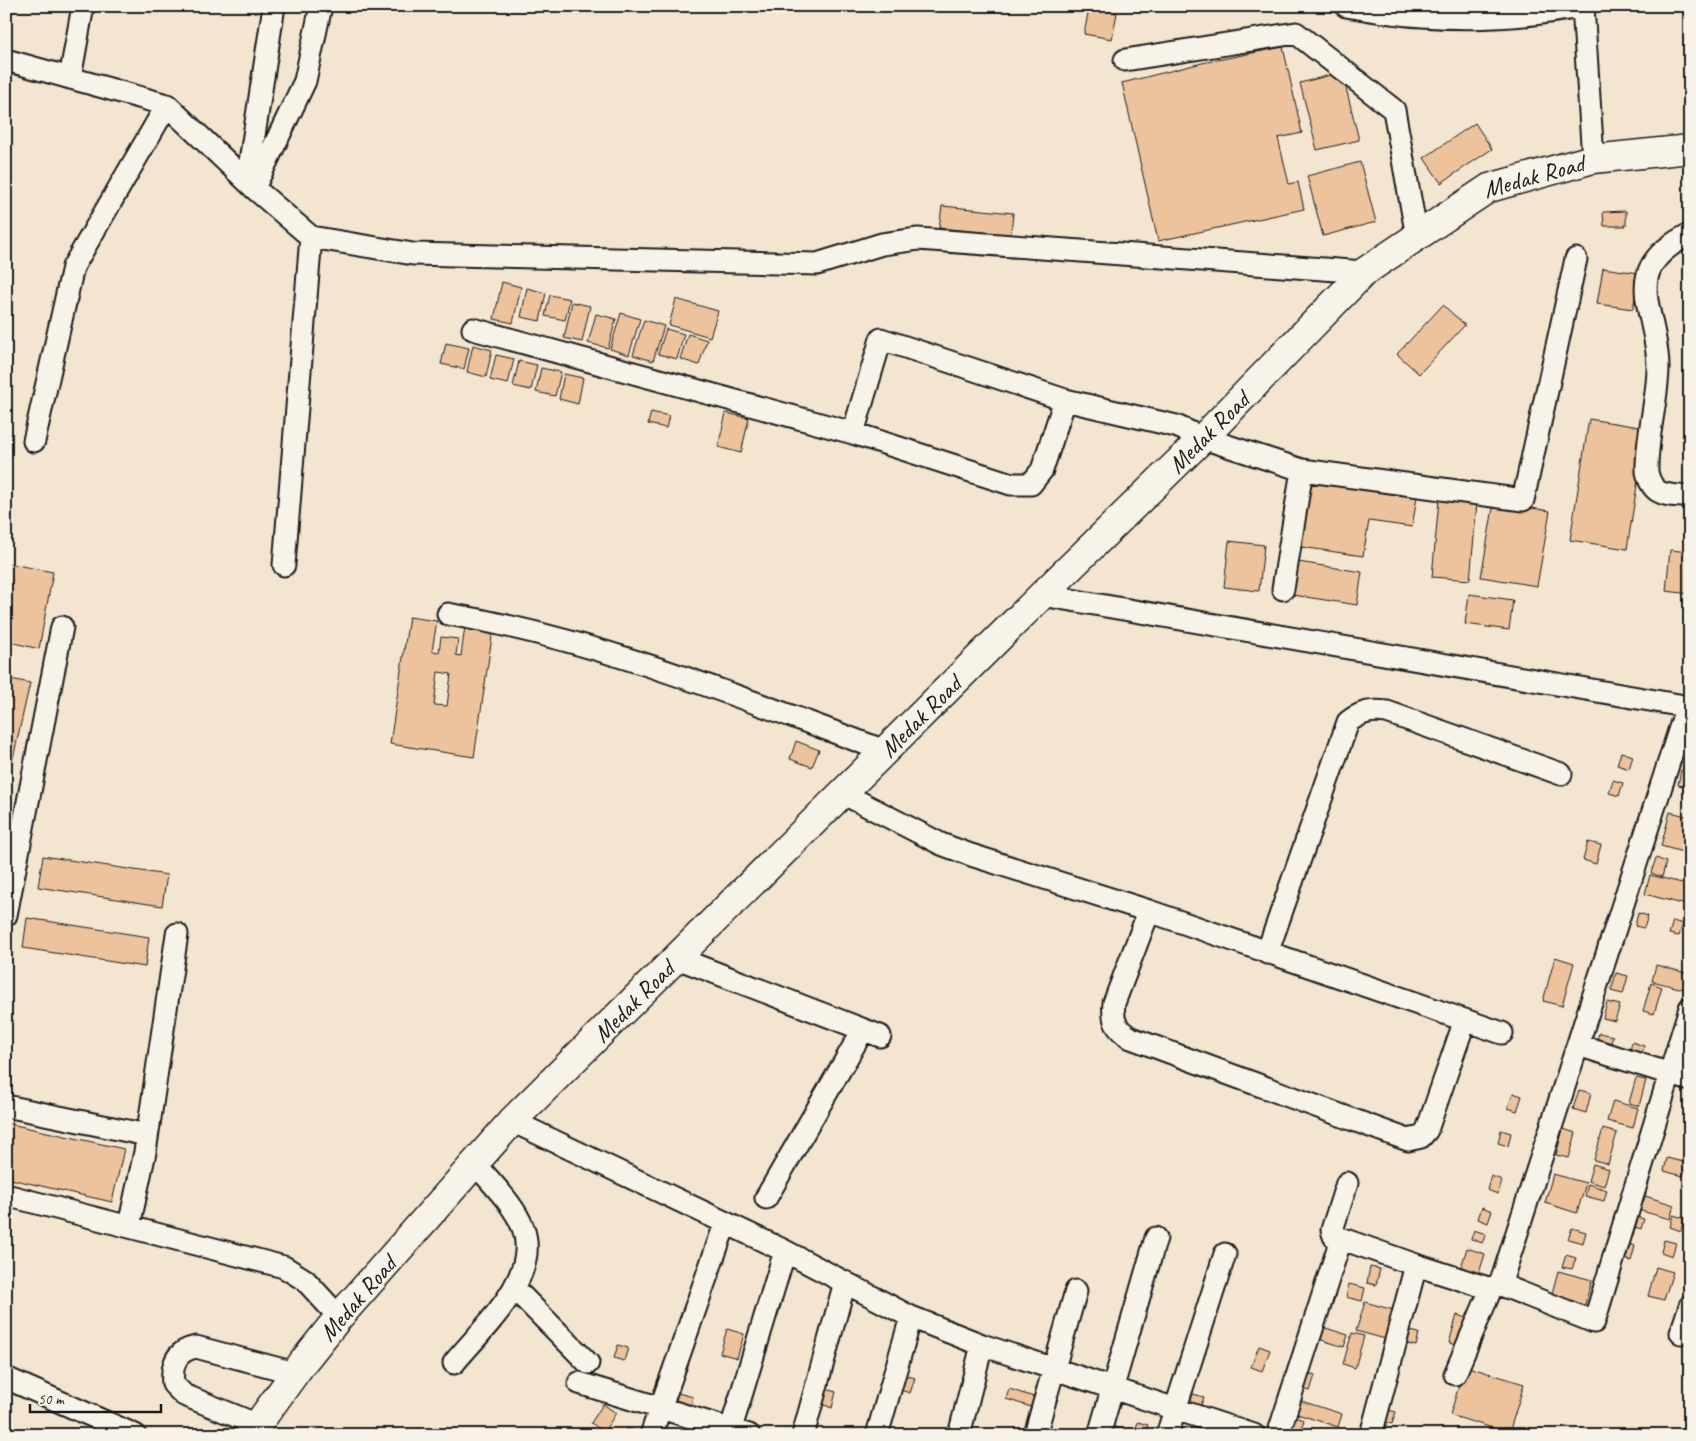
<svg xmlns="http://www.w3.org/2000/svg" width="1696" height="1441" font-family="Caveat,sans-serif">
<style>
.building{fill:#ecc39c;stroke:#1c1c1c;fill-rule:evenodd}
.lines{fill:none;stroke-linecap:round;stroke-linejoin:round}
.minor-casing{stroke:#1c1c1c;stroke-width:25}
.major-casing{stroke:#1c1c1c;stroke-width:31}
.minor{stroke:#f7f3e8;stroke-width:21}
.major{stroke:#f7f3e8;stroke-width:28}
.labels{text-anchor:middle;stroke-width:4.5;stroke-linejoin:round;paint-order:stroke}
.street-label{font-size:25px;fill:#1c1c1c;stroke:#f7f3e8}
</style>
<rect width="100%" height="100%" fill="#f4e5d1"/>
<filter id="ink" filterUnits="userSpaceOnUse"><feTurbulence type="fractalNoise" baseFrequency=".02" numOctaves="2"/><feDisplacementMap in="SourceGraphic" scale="10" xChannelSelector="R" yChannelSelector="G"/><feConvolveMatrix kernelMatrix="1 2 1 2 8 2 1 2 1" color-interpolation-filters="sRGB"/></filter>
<g filter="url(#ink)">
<path class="building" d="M1089,8L1117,13L1112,39L1084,34Z
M1283,47L1302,133L1278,138L1289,184L1298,182L1304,209L1158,241L1122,83L1202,63Z
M1342,72L1359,140L1317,150L1300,83Z
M1475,123L1492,149L1441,183L1424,158Z
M1360,162L1376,222L1323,236L1307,176Z
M942,206L1013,213L1011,235L939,228Z
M1626,211V226H1604L1603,212Z
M1603,268L1639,273L1633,309L1597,304Z
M502,282L521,287L513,323L494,319Z
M527,288L546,293L540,321L521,317Z
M550,295L570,299L565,320L545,316Z
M676,299L718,311L710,337L669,325Z
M572,302L590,306L582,342L564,338Z
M1443,305L1465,325L1419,374L1397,354Z
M621,313L640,319L629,355L610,349Z
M596,314L616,319L608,348L588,343Z
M644,320L664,326L653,361L633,355Z
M666,329L684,334L677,359L658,354Z
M688,334L707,340L699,365L680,359Z
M446,343L469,348L464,369L441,364Z
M473,345L492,350L486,377L467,372Z
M496,355L514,359L508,384L490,380Z
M519,361L537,365L531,390L513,386Z
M541,368L561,372L555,396L536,392Z
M564,374L583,378L578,404L559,399Z
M651,412L669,416L666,428L648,424Z
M726,413L749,418L741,453L718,447Z
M1589,419L1646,428L1627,549L1570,540Z
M1311,476L1418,491L1412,527L1369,521L1363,556L1301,547Z
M1439,500L1477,503L1470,580L1432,577Z
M1494,502L1550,511L1537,586L1481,577Z
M1229,541L1264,545L1259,591L1224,587Z
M1670,550L1690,552V594L1666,591Z
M1298,562L1362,572L1357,605L1293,595Z
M6,563L53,572L39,649L6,641Z
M1469,594L1513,600L1509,630L1465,624Z
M409,617L437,621L432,651L439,652L441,637L458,639L456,655L461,656L465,626L493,630L474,757L390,744ZM438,672L451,674L447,706L434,705Z
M6,678L30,683L9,776H6Z
M796,741L819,750L812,767L790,759Z
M1690,745V758L1686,757Z
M1621,752L1633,756L1629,769L1617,765Z
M1681,770L1690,773L1688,787L1678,785Z
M1613,780L1623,783L1619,796L1609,793Z
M1670,812L1690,817V854L1661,846Z
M1588,842L1601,845L1596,864L1583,860Z
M43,856L167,875L162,906L38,887Z
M1656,858L1666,862L1662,877L1651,873Z
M1690,869V884L1686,883Z
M1650,875L1690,885L1686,905L1645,894Z
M1638,913L1648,916L1644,928L1635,926Z
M27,918L149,937L145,967L23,948Z
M1673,921L1683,924L1679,936L1669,934Z
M1555,957L1574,963L1562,1006L1543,1001Z
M1656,965L1690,974L1687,990L1652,981Z
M1616,973L1628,976L1623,994L1611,991Z
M1651,983L1662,987L1654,1014L1643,1011Z
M1607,1002L1620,1005L1615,1021L1603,1018Z
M1599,1033L1613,1036L1608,1051L1595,1047Z
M1632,1042L1644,1046L1640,1062L1628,1059Z
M1690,1045V1076L1681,1073Z
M1636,1078L1646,1080L1639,1106L1629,1103Z
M1579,1090L1591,1093L1586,1113L1573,1109Z
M1513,1093L1522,1096L1517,1111L1508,1108Z
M1613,1101L1638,1108L1633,1128L1607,1121Z
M6,1123L124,1149L112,1202L6,1178Z
M1563,1129L1576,1133L1569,1158L1556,1155Z
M1603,1129L1617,1133L1608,1164L1594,1160Z
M1501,1130L1511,1133L1508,1146L1498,1143Z
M1667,1158L1687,1163L1683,1176L1664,1171Z
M1593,1164L1609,1169L1604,1186L1588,1181Z
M1553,1174L1586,1183L1577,1213L1545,1203Z
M1491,1176L1502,1180L1498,1194L1487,1190Z
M1588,1184L1607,1190L1604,1201L1585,1196Z
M1642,1195L1674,1205L1670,1219L1638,1210Z
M1482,1207L1492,1211L1488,1223L1478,1219Z
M1673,1215L1684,1218L1681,1231L1670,1227Z
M1633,1216L1644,1219L1641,1229L1630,1225Z
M1572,1228L1586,1232L1583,1243L1568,1239Z
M1474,1230L1486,1234L1482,1243L1471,1239Z
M1664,1240L1676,1243L1672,1256L1661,1252Z
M1625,1243L1635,1246L1631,1261L1620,1258Z
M1467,1248L1485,1254L1478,1276L1460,1270Z
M1566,1255L1576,1258L1572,1269L1562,1267Z
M1370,1267L1380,1269L1376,1285L1367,1283Z
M1656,1267L1673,1272L1664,1300L1648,1296Z
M1558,1271L1592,1280L1583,1311L1550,1301Z
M1349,1284L1365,1288L1362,1301L1346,1297Z
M1365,1302L1397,1311L1389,1340L1356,1331Z
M1457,1315L1472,1320L1463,1347L1449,1343Z
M1316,1325L1348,1335L1344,1347L1312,1337Z
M727,1329L744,1334L737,1358L720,1353Z
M1410,1331L1419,1333L1416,1346L1407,1344Z
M1352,1333L1364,1336L1355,1368L1343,1364Z
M618,1345L628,1348L624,1361L614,1358Z
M1259,1346L1270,1350L1262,1371L1251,1367Z
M1465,1366L1524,1384L1509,1433L1450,1415Z
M1305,1372L1315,1375L1310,1391L1300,1388Z
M905,1375L915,1378L910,1393L900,1390Z
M826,1389L836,1392L832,1408L822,1404Z
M1009,1389L1034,1397L1031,1407L1006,1399Z
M674,1392L693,1397L689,1410L671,1404Z
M1193,1394L1204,1397L1198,1413L1188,1410Z
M1298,1400L1342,1414L1338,1427L1294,1413Z
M603,1404L616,1413L604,1432L591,1423Z
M1385,1409L1396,1412L1392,1424L1382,1421Z
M1293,1416L1304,1420L1299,1435H1286Z
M1138,1422L1148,1425L1145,1435L1134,1434Z
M1115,1427L1125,1430L1124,1435H1113Z
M626,1428L647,1435H625Z"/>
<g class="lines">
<defs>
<path id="minor" d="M1346,6C1371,10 1397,15 1422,16C1474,20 1531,17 1583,6
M1586,6H1583L1593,159
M6,60L167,105L254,188L311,237L413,254L817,264L882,244L918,239L1364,272
M1125,60L1296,33L1394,110L1417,237
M70,78L83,6
M247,181L274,6
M254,188L305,81L321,6
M1690,234C1615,271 1659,310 1658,369C1657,404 1646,438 1647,472C1653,498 1667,494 1690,497
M473,329L853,433L1011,484H1031L1042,470L1065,400L1176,426L1203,438L1302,470L1283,589
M853,433L881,339L1065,400
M34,441L73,267L167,105
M1302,470L1523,500L1576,259
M284,565L311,237
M1042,595L1690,707
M448,614C599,640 742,698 885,751
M842,793L941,844L971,855L1149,911L1502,1033
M1149,911L1114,1003C1112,1021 1116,1029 1131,1038L1408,1140L1421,1137L1427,1130L1465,1020
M6,915L62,627
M1267,953L1348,722C1361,712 1370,710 1387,712L1561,774
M677,958L880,1036
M1578,1045L1690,1080
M6,1106L147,1135
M512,1121L785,1251L911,1317L982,1345L1254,1435
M1347,1183L1332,1230L1334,1236L1416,1265
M6,1195L284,1267L305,1280L339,1317
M766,1198L863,1030
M129,1226L145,1152L177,934
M1499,1284L1594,1322L1690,1008
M515,1289L588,1363
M1681,1333L1690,1306
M454,1363C482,1329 541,1277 523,1228C514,1204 491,1183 475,1163
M1455,1374L1491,1289
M6,1378L135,1435
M579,1383L749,1435
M258,1425L184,1395L173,1384C171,1364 176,1351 196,1347L295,1373
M651,1435L725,1224
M729,1435L785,1251
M803,1435L845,1282
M877,1435L911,1317
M959,1435L982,1345
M1035,1435L1076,1291
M1099,1435L1156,1238
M1167,1435L1225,1254
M1278,1435L1341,1239
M1371,1435L1416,1265L1491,1289L1499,1284L1503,1276L1687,706"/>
<g id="major">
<path id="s1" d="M250,1435L303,1362L339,1317L512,1121L1042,595L1203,438L1364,272L1489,188L1593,159L1690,149"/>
</g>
</defs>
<use href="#minor" class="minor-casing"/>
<use href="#major" class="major-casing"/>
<use href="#minor" class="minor"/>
<use href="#major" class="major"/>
</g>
</g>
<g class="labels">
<g class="street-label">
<text dy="9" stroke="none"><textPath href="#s1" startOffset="1809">Medak Road</textPath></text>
<text transform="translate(1208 432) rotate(-45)" y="9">Medak Road</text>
<text transform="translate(920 716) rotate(-45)" y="9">Medak Road</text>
<text transform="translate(633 1001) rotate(-45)" y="9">Medak Road</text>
<text transform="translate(357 1298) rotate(-49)" y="9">Medak Road</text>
</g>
</g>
<rect width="1696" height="1441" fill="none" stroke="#f7f3e8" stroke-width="25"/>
<rect x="12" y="12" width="1671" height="1416" fill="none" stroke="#1c1c1c" stroke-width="2" filter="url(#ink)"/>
<path d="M30 1404v8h131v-8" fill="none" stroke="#1c1c1c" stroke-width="2.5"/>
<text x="38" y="1404" font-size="15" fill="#1c1c1c" stroke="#f7f3e8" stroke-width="4" paint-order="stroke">50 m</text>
</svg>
